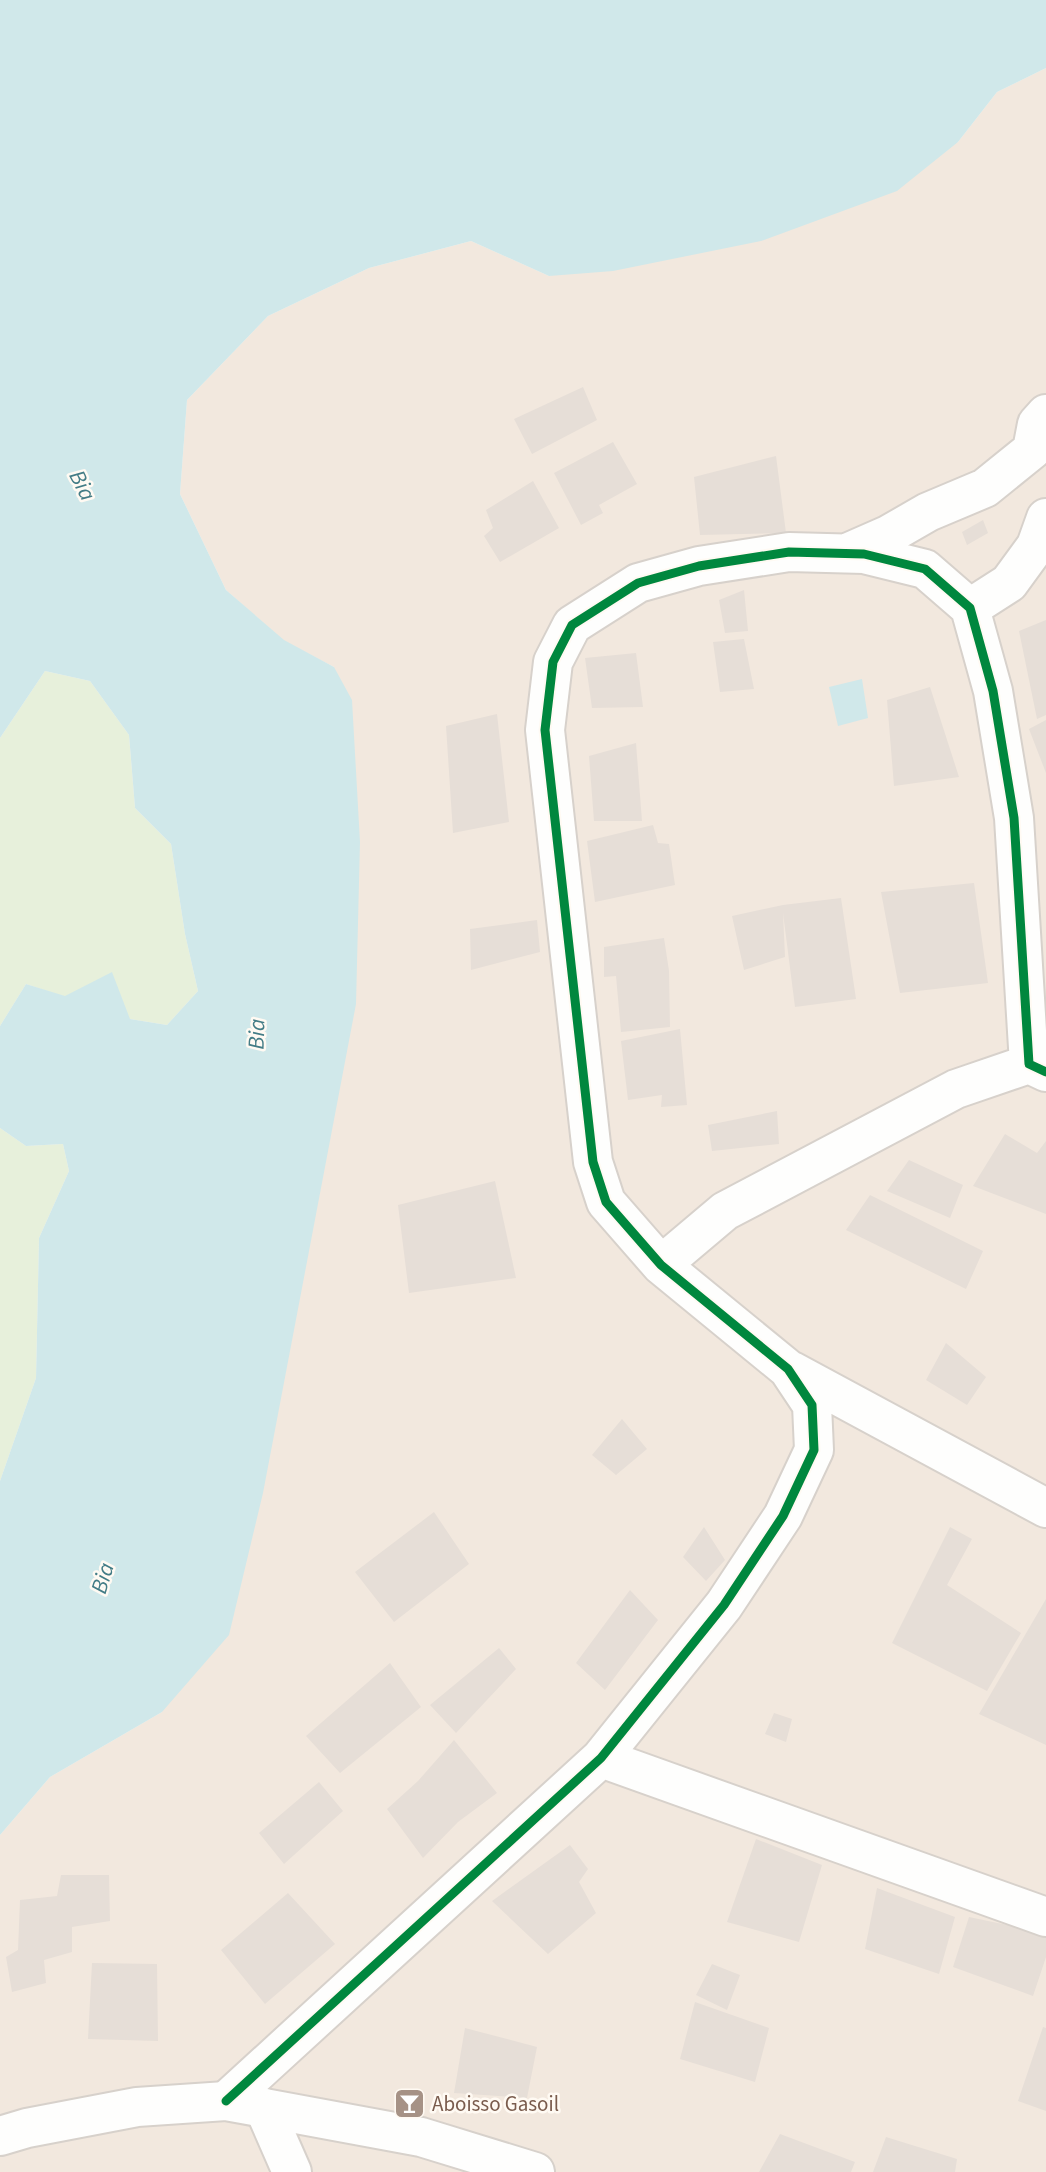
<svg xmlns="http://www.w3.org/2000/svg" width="1046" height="2172" font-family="'Source Sans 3',sans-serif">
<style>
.residential{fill:#f2e8de}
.green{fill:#e7f0db}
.water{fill:#d0e8ea}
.building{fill:#e6ded7}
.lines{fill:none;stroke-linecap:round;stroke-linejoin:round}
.minor-casing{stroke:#d7d1cb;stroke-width:42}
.tertiary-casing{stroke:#d7d1cb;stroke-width:42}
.minor{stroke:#fefefd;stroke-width:38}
.tertiary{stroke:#fefefd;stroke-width:38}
.cycleway-casing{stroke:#fffaf3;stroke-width:13}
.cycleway{stroke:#00873e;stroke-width:9}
.labels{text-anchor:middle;stroke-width:5;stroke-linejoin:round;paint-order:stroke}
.poi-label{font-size:21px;fill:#7a5c4d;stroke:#fffaf3;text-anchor:start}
.water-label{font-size:23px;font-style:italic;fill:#437c86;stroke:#fffaf3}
</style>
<rect width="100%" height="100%" fill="#f9f5f0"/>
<path class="residential" d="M1046,68V2172H0V1835L50,1777L162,1712L334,667L284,641L226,590L180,494L187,400L268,316L369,268L471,241L549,276L958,142L997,92Z"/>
<path class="green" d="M45,671L90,681L129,735L135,808L171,844L185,934L198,991L167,1025L130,1019L26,984L0,1026V738Z
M0,1128L26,1146L63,1144L69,1171L39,1238L36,1378L0,1481Z"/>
<path class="water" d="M0,0H1046V68L997,92L958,142L897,191L761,241L613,271L549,276L471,241L369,268L268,316L187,400L180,494L226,590L284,640L334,667L352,700L360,842L356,1004L263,1493L229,1635L162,1712L50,1777L0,1835V1481L36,1378L39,1238L69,1171L63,1144L26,1146L0,1128V1026L26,984L65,996L112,972L130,1019L167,1025L198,991L185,934L171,844L135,808L129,735L90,681L45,671L0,738Z
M862,679L868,718L838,726L829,687Z"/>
<path class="building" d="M583,387L597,420L532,454L514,419Z
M613,442L637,484L599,505L603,513L581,525L554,473Z
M776,456L786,533L700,535L694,477Z
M533,481L559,528L500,562L484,536L493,528L486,510Z
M983,520L988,533L967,545L962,532Z
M744,590L748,631L725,633L719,600Z
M1046,620V715L1037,719L1019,631Z
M744,639L754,689L720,692L713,642Z
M636,653L643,707L592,708L585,658Z
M930,687L959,777L894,786L887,700Z
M497,714L509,822L453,833L446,726Z
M1046,720V773L1029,729Z
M636,743L642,821H594L589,756Z
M653,825L658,843L669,844L675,885L595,902L587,841Z
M974,883L988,983L900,993L881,892Z
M841,898L856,999L795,1007L783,913L785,957L744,970L732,916L783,905Z
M537,920L540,952L471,970L470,929Z
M664,938L669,971L670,1027L621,1032L616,976L604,977V947Z
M680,1029L687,1105L661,1107L662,1095L628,1100L621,1041Z
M777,1111L779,1144L712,1151L708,1125Z
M1005,1134L1037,1153L1046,1141V1214L973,1186Z
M909,1160L963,1185L950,1218L887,1191Z
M495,1181L516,1278L409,1293L398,1205Z
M870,1195L983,1251L966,1289L846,1230Z
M946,1343L986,1377L967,1405L926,1380Z
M622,1419L647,1449L616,1475L592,1455Z
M434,1512L469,1564L394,1622L355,1572Z
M704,1527L725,1560L706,1581L683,1557Z
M950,1527L972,1539L947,1585L1021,1633L987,1691L892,1643Z
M630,1590L658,1620L605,1690L576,1663Z
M1046,1599V1745L979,1714Z
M499,1648L516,1669L456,1733L430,1705Z
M390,1663L421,1707L340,1773L306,1736Z
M774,1713L792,1719L786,1742L765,1734Z
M454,1740L497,1793L458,1822L423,1858L387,1809L418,1781Z
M319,1782L343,1811L284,1864L259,1833Z
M756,1839L822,1865L799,1942L727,1922Z
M570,1845L588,1869L579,1882L596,1913L548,1954L492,1901Z
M61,1875H109L110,1921L72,1927V1952L44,1960L46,1983L12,1992L6,1957L18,1950L20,1900L57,1896Z
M877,1888L955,1917L939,1974L865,1949Z
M288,1893L335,1944L265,2004L221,1950Z
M969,1917L1046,1933V1957L1033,1996L953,1967Z
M92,1963L157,1964L158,2041L88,2039Z
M712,1964L740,1975L727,2010L696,1995Z
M695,2002L769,2028L755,2082L680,2059Z
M1043,2027L1046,2028V2111L1018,2101Z
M465,2028L537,2047L527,2098L454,2093Z
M780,2134L855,2162L851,2172H759Z
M886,2137L957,2159L955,2172H873Z"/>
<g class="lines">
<defs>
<path id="minor" d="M847,553L888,535L928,512L985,488L1032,450L1037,424L1046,414
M970,608L1009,583L1036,546L1046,518
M661,1265L725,1211L956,1089L1029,1064
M792,1371L1046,1508
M601,1758L1046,1917
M226,2101L601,1758L724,1605L783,1516L814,1450L812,1405L788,1369L661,1265L606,1202L593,1162L545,730L553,662L572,625L638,583L699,566L789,552L864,554L925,569L970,608L993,691L1014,818L1029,1064L1046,1072
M264,2108L292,2172"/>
<path id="tertiary" d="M0,2136L27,2128L137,2107L226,2101L421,2137L535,2172"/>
</defs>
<use href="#minor" class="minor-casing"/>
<use href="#tertiary" class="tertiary-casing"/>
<use href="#minor" class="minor"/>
<use href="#tertiary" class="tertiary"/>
<defs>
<path id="cycleway" d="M226,2101L601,1758L724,1605L783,1516L814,1450L812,1405L788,1369L661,1265L606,1202L593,1162L545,730L553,662L572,625L638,583L699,566L789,552L864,554L925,569L970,608L993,691L1014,818L1029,1064L1046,1072"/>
</defs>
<use href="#cycleway" class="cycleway-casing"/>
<use href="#cycleway" class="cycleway"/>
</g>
<defs>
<symbol id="bar-square" viewBox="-11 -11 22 22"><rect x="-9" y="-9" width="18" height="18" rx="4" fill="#a69286" stroke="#fffaf3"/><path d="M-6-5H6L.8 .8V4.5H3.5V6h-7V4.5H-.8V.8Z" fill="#fff"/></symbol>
</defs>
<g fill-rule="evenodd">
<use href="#bar-square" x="392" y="2086" width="35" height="35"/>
</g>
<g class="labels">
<g class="poi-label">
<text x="432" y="2111">Aboisso Gasoil</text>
</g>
<g class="water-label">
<text transform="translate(83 485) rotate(63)" y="8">Bia</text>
<text transform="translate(256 1034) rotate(-88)" y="8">Bia</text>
<text transform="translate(102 1578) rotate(-73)" y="8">Bia</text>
</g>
</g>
</svg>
